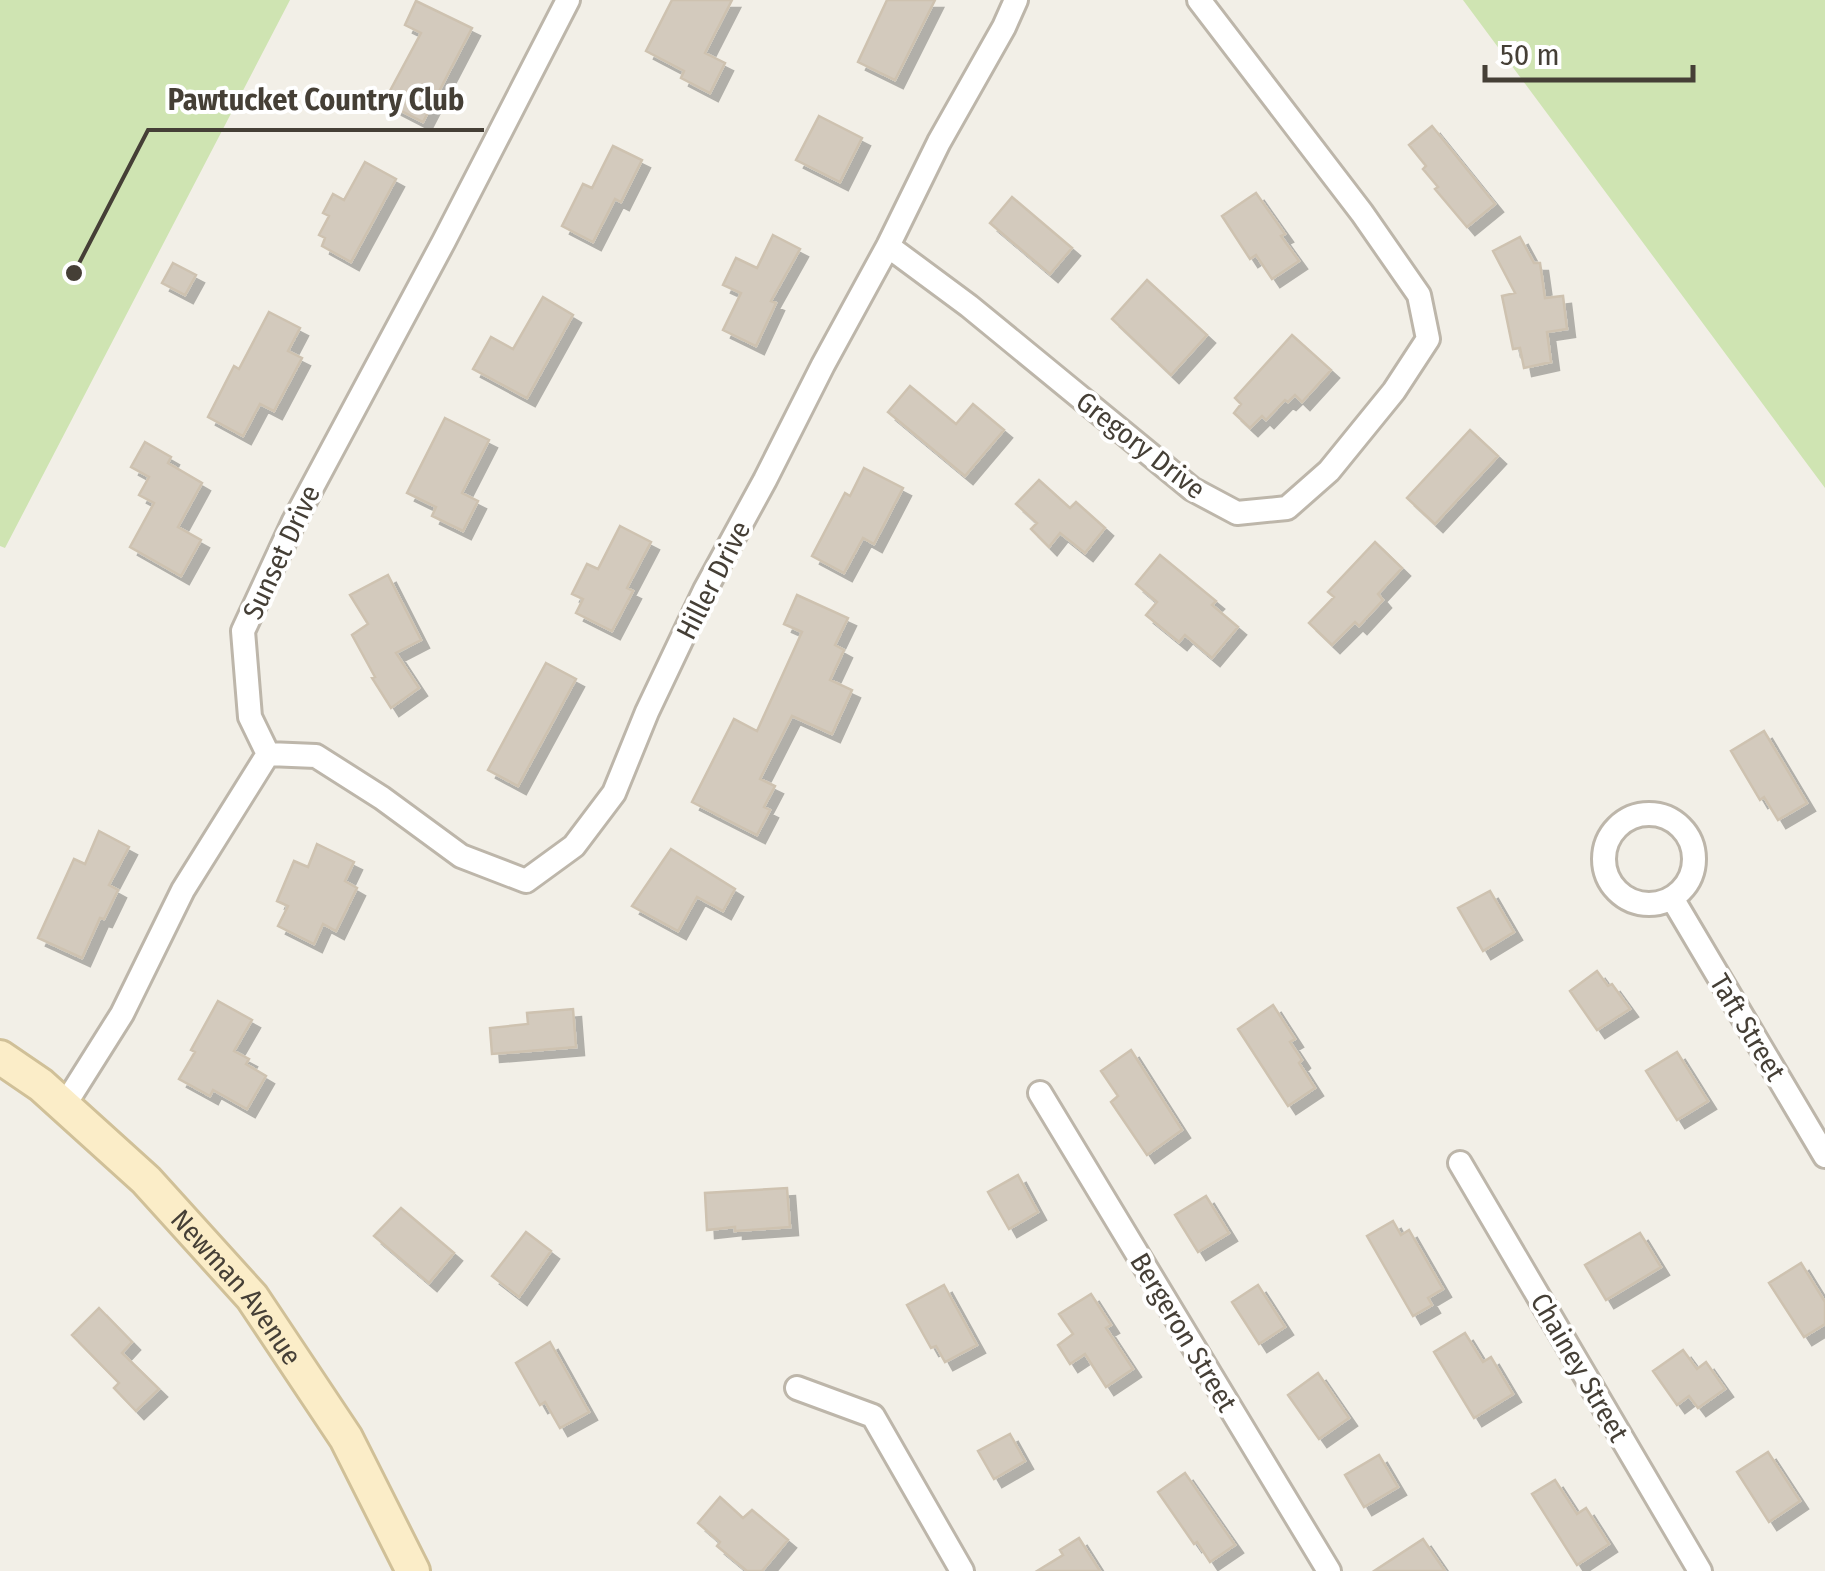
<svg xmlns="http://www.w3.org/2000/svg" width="1825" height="1571" font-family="'Fira Sans Condensed',sans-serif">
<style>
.green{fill:#cfe4b2}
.building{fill:#d3cabd;stroke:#cec2b0;stroke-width:2.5;filter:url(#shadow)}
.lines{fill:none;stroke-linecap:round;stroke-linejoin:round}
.street-casing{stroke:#bdb6aa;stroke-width:28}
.secondary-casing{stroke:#d0c098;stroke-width:38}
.street{stroke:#fff;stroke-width:22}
.secondary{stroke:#fbedc8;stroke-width:32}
.labels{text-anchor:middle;stroke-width:8;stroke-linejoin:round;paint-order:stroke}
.street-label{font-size:28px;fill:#453f36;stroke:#fff}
.leader{fill:none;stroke:#453f36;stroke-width:4}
.callout-dot{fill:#453f36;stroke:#fff;stroke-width:4}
.callout-label{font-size:30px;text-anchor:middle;font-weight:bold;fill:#453f36;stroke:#fff;stroke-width:8;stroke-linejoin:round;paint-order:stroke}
</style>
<defs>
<filter id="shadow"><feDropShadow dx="8" dy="8" stdDeviation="0" flood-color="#0004"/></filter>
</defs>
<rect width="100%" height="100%" fill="#f2efe7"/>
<path class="green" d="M0,0H290L5,548L0,546Z
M1463,0H1825V488Z"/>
<path class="building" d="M672,0H732L705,53L725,63L710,93L681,78L684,71L646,51Z
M887,0H935L895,80L858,62Z
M416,1L472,28L423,122L384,102L421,33L405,25Z
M819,116L862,138L840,182L796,160Z
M1432,126L1495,204L1467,227L1435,189L1438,187L1423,169L1426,166L1409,145Z
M613,146L642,160L621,202L615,199L593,242L562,226L583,184L592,188Z
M365,162L396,179L351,262L322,246L325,238L319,235L329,216L323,213L333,194L344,200Z
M1256,193L1285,234L1281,236L1299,261L1272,279L1256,255L1250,259L1222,216Z
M1012,197L1072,248L1050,274L990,223Z
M773,235L800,249L771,301L776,303L756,346L723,330L741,293L723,285L736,258L757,268Z
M1520,237L1534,263H1540L1545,298L1563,296L1567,329L1547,332L1551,362L1524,368L1520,348L1513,349L1502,296L1515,293L1493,251Z
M173,263L196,275L185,295L162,283Z
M1147,280L1207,335L1171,375L1112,319Z
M543,297L573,315L527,398L473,369L491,337L513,349Z
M269,312L300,328L288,351L302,358L274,411L260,404L243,436L208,417L234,366L239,369Z
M1292,335L1331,370L1302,402L1295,395L1288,402L1285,400L1266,420L1262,416L1250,428L1234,413L1241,404L1235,398Z
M910,386L956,424L973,404L1004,430L965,476L888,412Z
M445,418L489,440L462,493L478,501L463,531L432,516L436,507L407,493Z
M1470,430L1498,456L1435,524L1407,498Z
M145,442L171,457L168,463L202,483L178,527L201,540L181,576L130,547L154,503L139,495L149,477L131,467Z
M864,468L903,488L874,544L863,538L844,573L812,556L845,493L850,496Z
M1039,480L1070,508L1076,502L1105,528L1085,553L1060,533L1049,547L1031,529L1037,523L1016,504Z
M620,526L651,542L627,588L633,591L612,631L576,613L583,599L572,594L587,564L598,569Z
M1375,542L1402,568L1378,594L1383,600L1359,626L1355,622L1332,645L1309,623L1334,597L1328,592Z
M1160,555L1216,601L1212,605L1238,627L1212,658L1185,635L1179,642L1146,615L1157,602L1136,584Z
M388,575L421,640L396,653L419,688L391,708L372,678L375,677L352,635L368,624L350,595Z
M797,595L848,618L835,645L844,650L830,680L852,690L832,734L792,716L760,779L775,786L764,807L770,810L757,835L692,802L734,719L757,731L802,632L784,624Z
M546,663L576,679L518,786L488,770Z
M1764,731L1807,803L1778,820L1764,797L1760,800L1731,751Z
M99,831L129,847L109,885L118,890L104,919L100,918L82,958L38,938L74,859L85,864Z
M317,844L354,862L345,881L357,888L336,931L323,924L314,944L278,926L288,906L277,901L294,861L308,867Z
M671,849L735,889L723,911L697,897L678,931L632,906Z
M1490,891L1514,932L1483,951L1458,908Z
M1597,971L1608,986L1612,984L1630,1009L1597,1030L1570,991Z
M218,1001L252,1020L234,1051L249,1059L246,1064L266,1076L247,1109L213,1090L210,1096L179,1079L195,1052L191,1050Z
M1273,1005L1295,1039L1290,1042L1302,1060L1299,1063L1315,1088L1288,1106L1238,1029Z
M573,1009L576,1047L492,1054L490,1028L528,1024L527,1013Z
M1131,1050L1182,1130L1147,1155L1111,1102L1118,1096L1101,1071Z
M1677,1052L1708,1101L1677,1120L1646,1071Z
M1018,1175L1038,1212L1009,1229L988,1192Z
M787,1188L790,1227L735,1231V1227L707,1230L705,1193Z
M1206,1196L1229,1233L1198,1252L1175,1215Z
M401,1208L454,1253L429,1283L374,1236Z
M1393,1221L1401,1235L1409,1230L1443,1289L1428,1298L1432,1305L1413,1316L1367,1236Z
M526,1232L551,1251L519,1297L492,1276Z
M1640,1233L1661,1267L1606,1300L1585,1265Z
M1801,1263L1825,1302V1324L1804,1337L1769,1283Z
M944,1285L977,1345L945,1362L936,1346L931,1348L907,1305Z
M1258,1285L1285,1327L1259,1344L1232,1302Z
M1091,1294L1111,1325L1106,1328L1133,1369L1106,1387L1085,1354L1070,1364L1058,1345L1073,1334L1059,1314Z
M99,1308L132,1342L122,1353L159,1389L136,1411L114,1388L119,1383L72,1335Z
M1465,1333L1483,1362L1491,1357L1513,1394L1474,1418L1434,1352Z
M550,1342L589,1412L560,1428L545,1402L540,1405L516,1363Z
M1683,1350L1697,1369L1706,1362L1725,1389L1698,1408L1689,1396L1677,1405L1653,1371Z
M1318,1373L1349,1418L1319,1439L1288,1395Z
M1010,1434L1025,1461L994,1479L978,1451Z
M1768,1452L1800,1501L1769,1522L1737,1472Z
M1379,1455L1398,1487L1364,1507L1345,1475Z
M1185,1473L1235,1545L1210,1562L1197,1542L1194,1544L1158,1492Z
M1555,1480L1577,1514L1586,1508L1609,1544L1577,1565L1532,1494Z
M720,1497L743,1518L752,1510L788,1540L762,1571H747L717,1546L720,1542L698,1523Z
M1079,1538L1100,1571H1037L1063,1555L1060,1550Z
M1423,1539L1445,1571H1374Z"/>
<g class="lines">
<defs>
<path id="street" d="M888,246L969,306L1192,489L1237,513L1287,508L1329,471L1394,391L1428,339L1419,295L1362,213L1199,0
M268,754L316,756L382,798L461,856L526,881L574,846L614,793L647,712L705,590L765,480L823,365L888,246L939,142L1004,27L1016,0
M1604 859a45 45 0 1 1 90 0a45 45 0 1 1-90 0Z
M1672,898L1825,1156
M1040,1093L1329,1571
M64,1106L122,1014L183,890L268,754L250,717L243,631L294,521L444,241L568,0
M1460,1163L1700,1571
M797,1388L873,1416L962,1571"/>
<g id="secondary">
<path id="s1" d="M0,1057L41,1085L146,1180L252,1297L346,1438L413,1571"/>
</g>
</defs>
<use href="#street" class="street-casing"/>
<use href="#secondary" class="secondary-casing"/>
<use href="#street" class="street"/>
<use href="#secondary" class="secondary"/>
</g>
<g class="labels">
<g class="street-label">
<text transform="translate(1141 445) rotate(38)" y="10">Gregory Drive</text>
<text transform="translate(281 552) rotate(-65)" y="10">Sunset Drive</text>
<text transform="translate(713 580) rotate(-63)" y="10">Hiller Drive</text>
<text transform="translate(1748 1027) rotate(59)" y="10">Taft Street</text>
<text dy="10" stroke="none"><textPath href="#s1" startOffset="332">Newman Avenue</textPath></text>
<text transform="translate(1184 1332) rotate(59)" y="10">Bergeron Street</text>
<text transform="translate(1580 1367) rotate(60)" y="10">Chainey Street</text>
</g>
</g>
<path class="leader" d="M74 273L148 130H484"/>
<circle class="callout-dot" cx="74" cy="273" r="10"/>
<g class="callout-label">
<text x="316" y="110">Pawtucket Country Club</text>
</g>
<path d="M1485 65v15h208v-15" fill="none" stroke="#453f36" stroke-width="5"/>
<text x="1500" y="65" font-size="30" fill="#453f36" stroke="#ffffff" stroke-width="8" paint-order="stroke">50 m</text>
</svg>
